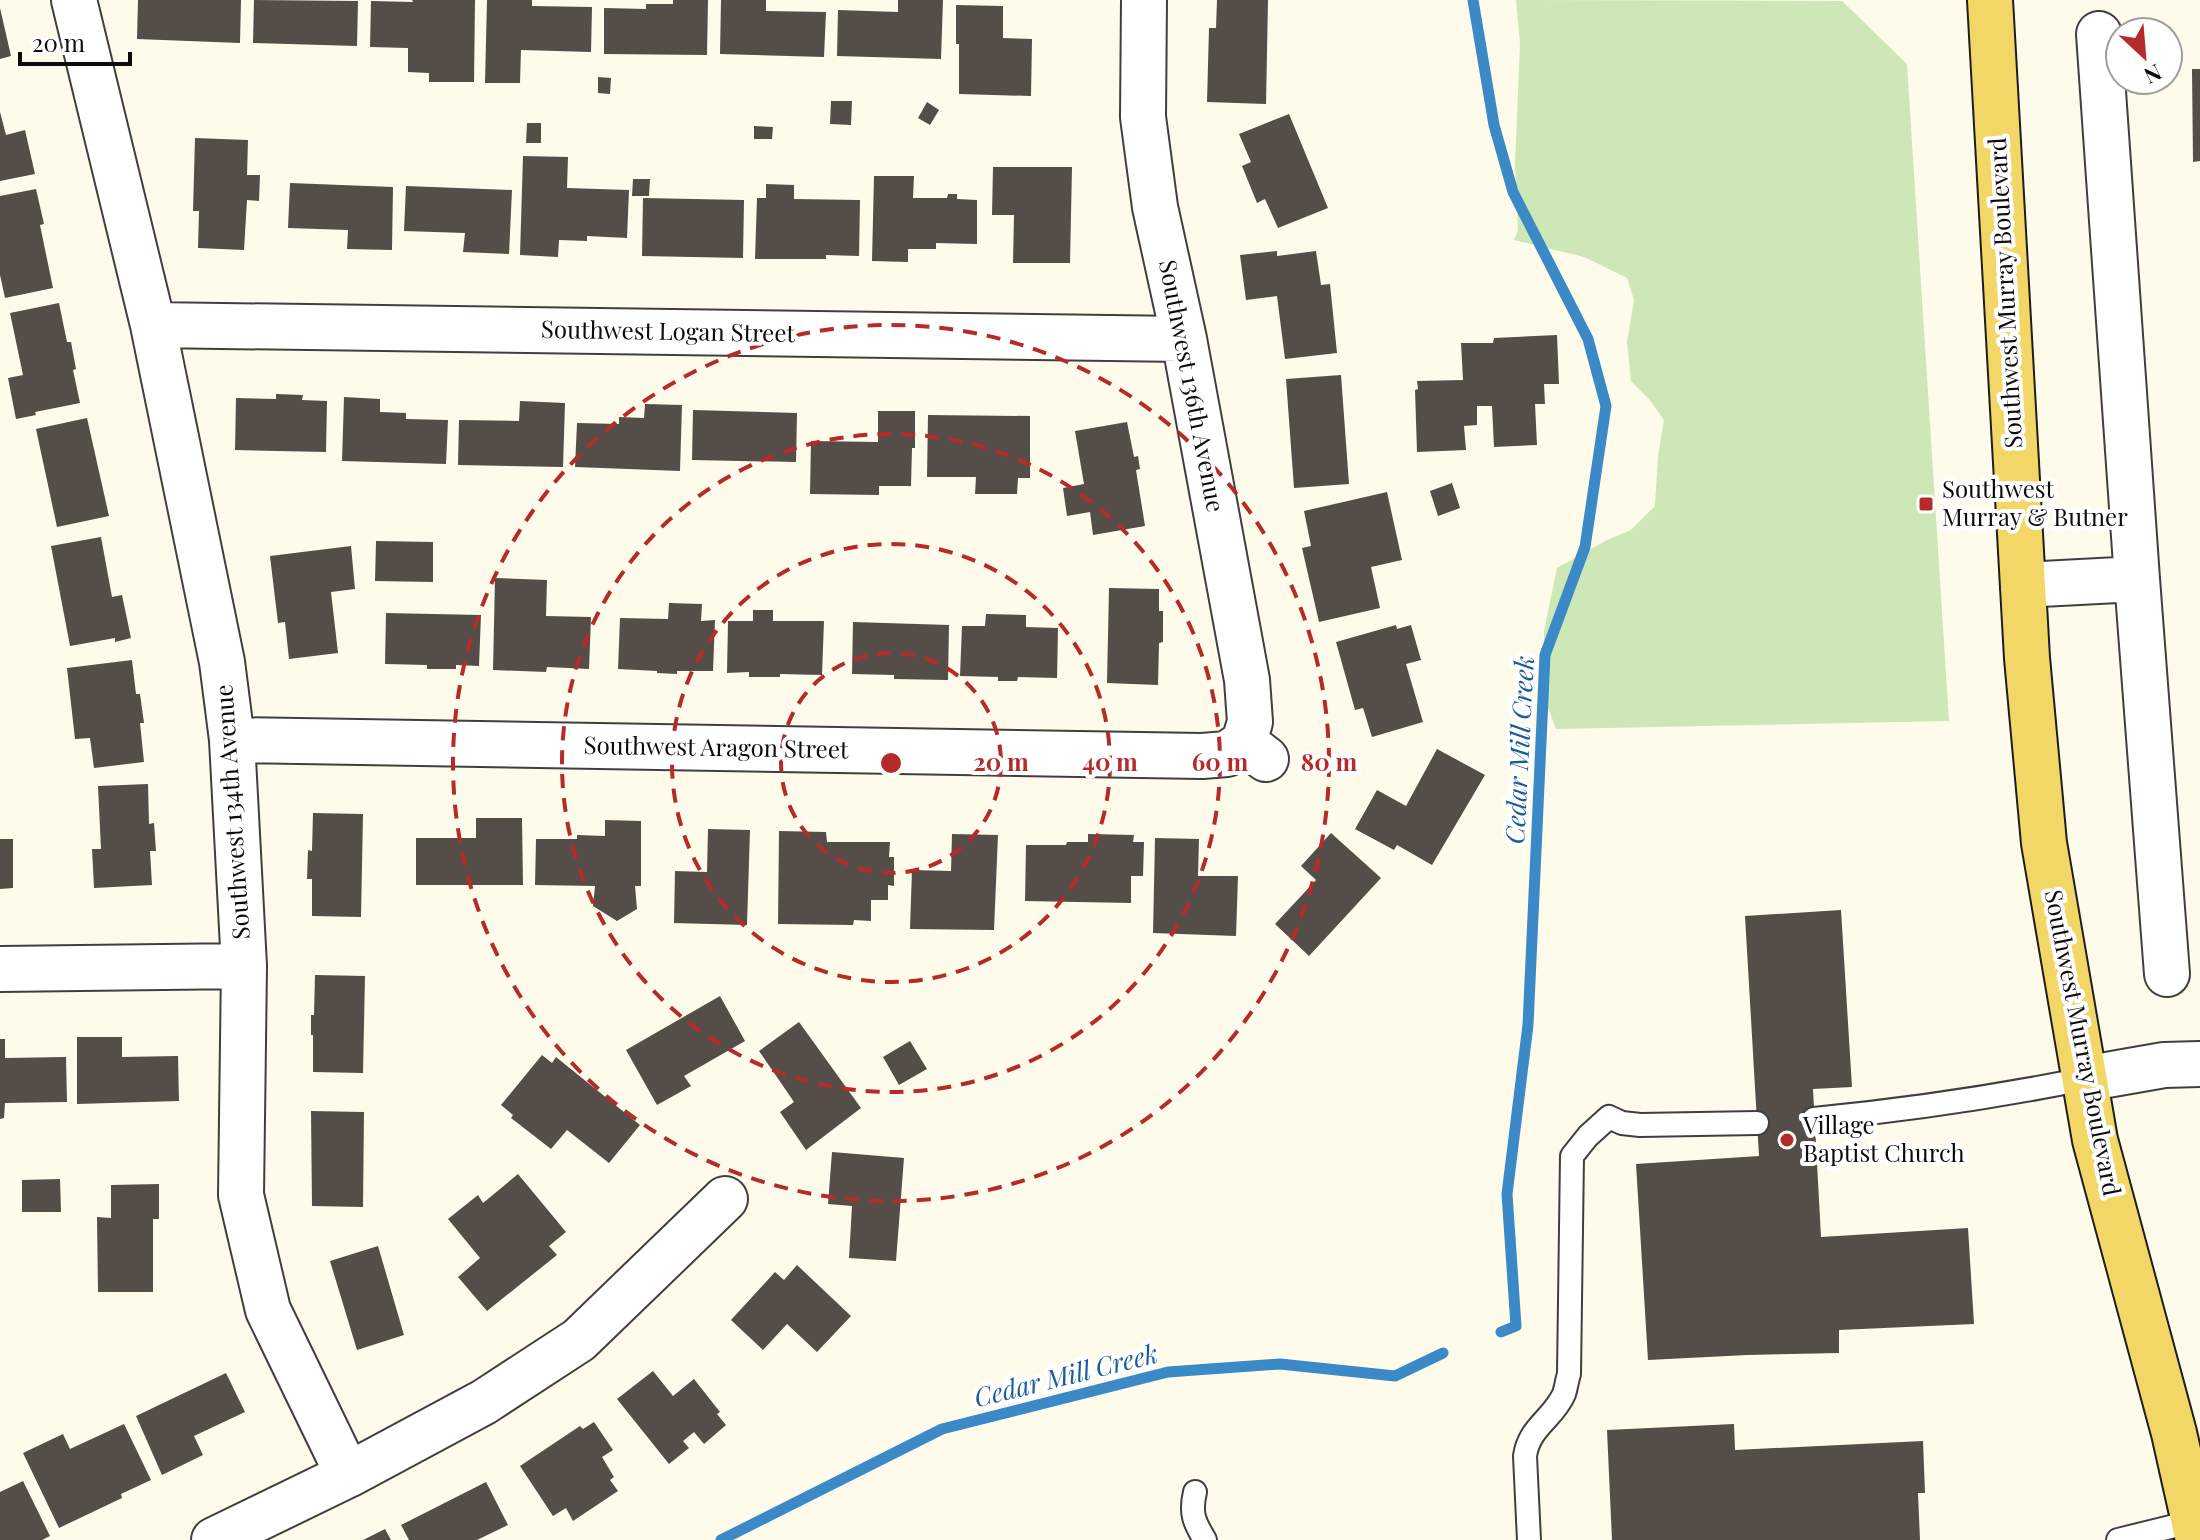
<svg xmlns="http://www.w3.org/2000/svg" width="2200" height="1540" font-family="'Playfair Display',serif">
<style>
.green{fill:#cde7b7}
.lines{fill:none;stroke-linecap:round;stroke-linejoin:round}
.stream{stroke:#3c89c7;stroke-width:11}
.building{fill:#544d48}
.service-casing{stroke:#3f3f3f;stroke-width:26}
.minor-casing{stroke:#3f3f3f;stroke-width:48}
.primary-casing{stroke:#1d1d1d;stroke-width:48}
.service{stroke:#fff;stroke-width:22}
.minor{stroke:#fff;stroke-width:44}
.primary{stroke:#f3d766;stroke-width:44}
.ring{fill:none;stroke:#b52a2a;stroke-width:4;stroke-dasharray:14 10}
.poi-dot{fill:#b52a2a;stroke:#fff;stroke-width:3}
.labels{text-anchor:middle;stroke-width:8;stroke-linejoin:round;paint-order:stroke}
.street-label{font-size:24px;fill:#0c0c0c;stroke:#fff}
.poi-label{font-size:24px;fill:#0c0c0c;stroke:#fff;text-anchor:start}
.water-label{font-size:26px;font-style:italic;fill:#1b5b98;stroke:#fff}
.centre{fill:#b52a2a;stroke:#fff;stroke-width:4}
.ring-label{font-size:24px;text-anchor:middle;font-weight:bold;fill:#b52a2a;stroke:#fff;stroke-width:8;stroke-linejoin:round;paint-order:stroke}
</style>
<rect width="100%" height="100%" fill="#fefbeb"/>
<path class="green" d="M1516,0L1842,1L1907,64L1949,721L1556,729L1544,697V631L1557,568L1607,540L1631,530L1655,506L1658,456L1664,420L1648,398L1631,381L1627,342L1634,300L1627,278L1584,257L1514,240L1518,230L1515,165L1520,43Z"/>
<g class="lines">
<path class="stream" d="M1473,0L1494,125L1513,192L1588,339L1606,406L1585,547L1545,655L1528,1025L1507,1194L1516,1326L1501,1332
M721,1540L942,1429L1168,1372L1280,1364L1395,1376L1443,1353"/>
</g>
<path class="building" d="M138,0H241L240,43L137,39Z
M254,0L358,1L357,46L253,43Z
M412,0H475L474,82H429V73L408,72V48L370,47L371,1L413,2Z
M487,0H532V6L592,7L591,52L521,50L520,83H485Z
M673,0H708L707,55L604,54V8L646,9V4H673Z
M721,0H766V11L826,12L824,57L720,54Z
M898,0H943L941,59L837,56L838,10L898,12Z
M1217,0H1268L1266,104L1207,102L1209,28H1216Z
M956,5L1003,6V38L1032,39L1031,96L959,94V44H956Z
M0,8L11,56L0,59Z
M2192,69H2200V161L2193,162Z
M598,77L611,78L610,94L598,93Z
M831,101H852L851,125L830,124Z
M927,102L939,110L930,125L918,118Z
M0,112L6,135L25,130L35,174L0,181Z
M1289,114L1328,208L1278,228L1265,199L1257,203L1242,166L1251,162L1239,134Z
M527,123H541V143H526Z
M754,126L773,127L772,139H754Z
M195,138L248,140L247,175H260L259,201L247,200L244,250L198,248L199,211H193Z
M523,156L568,157L567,188L629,190L627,238L587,236V241L559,240L558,257L520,255Z
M993,167H1072L1070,263H1013L1014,215H992Z
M874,176H914L913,198H947L948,194H957V199L977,200V244L936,243V249H908V262L872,261Z
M633,179H650L649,196H632Z
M290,183L393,187L392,250L347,249L348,230L288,228Z
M766,184L794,185V199L860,200L859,256L826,255V259H755L757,198H766Z
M406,186L512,190L509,254L463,252L465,233L404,231Z
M36,189L44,224L40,225L53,288L5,298L0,275V196Z
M643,198L744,200L743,258L642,256Z
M1277,251V256L1316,251L1321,285L1330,284L1337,353L1285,359L1277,296L1246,300L1240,255Z
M59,303L67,342H71L76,369L73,370L80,403L35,412L36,415L16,419L8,378L23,375L10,313Z
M1557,335L1559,384H1544L1545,404H1535L1537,445L1494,447L1492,406H1477V425L1464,426L1466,450L1417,452L1415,390L1418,389L1417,381L1463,380L1461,343H1493L1494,338Z
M1341,375L1349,484L1294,488L1286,379Z
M276,394L303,395L302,400L327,401L326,452L235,450L236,398L276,399Z
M344,397L380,399V412L406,413V419L448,420L446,464L342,461Z
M520,401L565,403L563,467L458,465L459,420L519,421Z
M645,404L682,405L680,471L575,467L577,423L619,424V417L644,418Z
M693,410L797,413L796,462L692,460Z
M878,411H915V448H912L911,486H879V495L810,494L811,441L878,442Z
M928,415L1030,416V478H1018L1017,494H975L976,477H927Z
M87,418L109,516L57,527L36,429Z
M1127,422L1134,457L1138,456L1140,469L1136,470L1145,526L1093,535L1090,512L1067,516L1063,488L1084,484L1075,431Z
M1452,483L1460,508L1438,516L1430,491Z
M1387,492L1402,560L1371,567L1380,608L1319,622L1302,548L1311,546L1304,511Z
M101,537L112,597L122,595L131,638L115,642V638L70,646L51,546Z
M376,541L433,542V582L375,581Z
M351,546L355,589L331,592L338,653L289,659L285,622L278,623L270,556Z
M495,578L547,580L546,616L591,617L589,669L547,667L546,672L493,670Z
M1109,588L1159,589V611H1163V642L1159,643L1158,685L1107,683Z
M669,603L702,604L701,621L715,620L713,671H677V674L657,673V671L618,669L620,618L668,619Z
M753,610H773V621H824L822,675L780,674V677H749V672L727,673L728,621H753Z
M386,613L481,615L479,666L456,665V669H427V665L385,664Z
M986,614L1026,615V627L1058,628L1057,678L1018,677L1017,681H998V677L960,676L962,626H985Z
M853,622L949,625L948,680L894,679V675L852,674Z
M1396,625L1397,629L1411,625L1421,660L1406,664L1423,722L1372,737L1363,708L1355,710L1336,642Z
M132,660L136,694H140L144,723H140L144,762L94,768L90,738L75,739L67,668Z
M1437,749L1485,775L1432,865L1397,845L1394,850L1355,829L1377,790L1406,806Z
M148,784L149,824L154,823L156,851H150L152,885L94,888L92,849H101L98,786Z
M313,813L363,814L361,917L312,916V879H307L308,850L312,851Z
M476,818H522L523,885H416V838H476Z
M605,820L641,821V886H635L637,909L617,921L593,906L595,886L535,885L536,839H577V835L605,836Z
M708,829L750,830L747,925L674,923L675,871L707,872Z
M779,831L826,832L827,842H890L889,857H894V886L888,885V900H871V921L854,920L853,925L778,924Z
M1331,833L1381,878L1309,956L1275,924L1316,880L1301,866Z
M952,834L998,835L994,930L910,929L912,870L951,871Z
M1088,834L1134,835L1133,842H1144L1143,876H1131V903L1025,901L1026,845H1066L1067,842H1088Z
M1155,838L1199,839L1198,876H1238L1236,936L1153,933Z
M0,839H13V888L0,889Z
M1841,910L1852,1087L1813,1089L1821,1237L1968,1228L1974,1324L1839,1330V1353L1747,1355L1648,1360L1636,1164L1759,1156L1745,916Z
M315,975L365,976L363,1073L313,1072V1035H311V1015H314Z
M720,996L745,1041L684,1076L691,1086L657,1105L626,1050Z
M799,1022L861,1108L806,1150L780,1112L794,1102L759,1051Z
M77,1037H122V1057L178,1056L179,1101L77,1104Z
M0,1039H5V1058L66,1057L67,1102L5,1103L4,1118L0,1119Z
M910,1041L927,1069L899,1085L883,1057Z
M542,1055L552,1063L556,1057L640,1125L609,1163L567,1130L551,1149L511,1118L513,1115L501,1105Z
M311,1111L364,1112L363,1207L312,1206Z
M832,1152L904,1158L896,1261L849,1258L852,1206L828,1204Z
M518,1174L566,1232L549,1246L557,1255L487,1311L458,1277L480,1258L448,1219L478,1195L483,1203Z
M60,1179L61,1212H22V1180Z
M159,1184V1219H153V1292H98L97,1217L111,1218V1185Z
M378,1246L404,1335L357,1350L330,1261Z
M797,1265L851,1316L817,1352L787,1324L763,1350L731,1320L775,1272L784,1280Z
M653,1371L673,1396L694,1379L720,1412L717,1414L726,1425L704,1444L694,1432L683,1441L689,1448L669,1464L617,1399Z
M226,1373L245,1412L194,1436L203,1455L162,1475L136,1416Z
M594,1422L613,1450L602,1457L614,1477L610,1480L618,1491L573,1521L566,1508L553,1516L520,1466L580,1426L583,1429Z
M124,1424L151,1480L121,1494L122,1498L59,1528L23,1453L63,1434L70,1449Z
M1734,1424L1735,1450L1923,1441L1925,1493H1918L1920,1540H1612L1607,1430Z
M23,1481L50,1536L42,1540H0V1492Z
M486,1482L508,1525L477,1540H409L401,1525Z
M385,1529L391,1540H363Z"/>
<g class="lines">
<defs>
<path id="service" d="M1814,1119C1905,1110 1995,1097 2084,1079
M1195,1492C1190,1513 1194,1522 1205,1540
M1529,1540L1525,1456C1529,1427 1553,1419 1564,1394C1566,1388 1567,1380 1569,1374L1572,1156L1588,1136L1609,1117L1622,1123L1640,1125L1757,1123
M2118,1540L2195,1521"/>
<path id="minor" d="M74,0L153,325L222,662L232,740L244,966L241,1195L268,1310L348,1475
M1144,0L1143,117L1155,207L1184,339L1247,680L1250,722L1244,742L1266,759
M2099,34L2137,579L2167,974
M153,325L1184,339
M2023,585L2137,579
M232,740L1202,756L1227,754L1244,742
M0,969L244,966
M2084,1079L2164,1065L2200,1064
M214,1540L348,1475L484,1402L579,1340L725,1199"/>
<path id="primary" d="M1990,0L2027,658L2044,843L2095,1140L2174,1433L2198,1540"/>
</defs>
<use href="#service" class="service-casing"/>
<use href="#minor" class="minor-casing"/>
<use href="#primary" class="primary-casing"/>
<use href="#service" class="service"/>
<use href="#minor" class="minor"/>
<use href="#primary" class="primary"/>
</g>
<g class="ring">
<circle cx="891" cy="763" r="110"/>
<circle cx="891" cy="763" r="219"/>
<circle cx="891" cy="763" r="329"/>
<circle cx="891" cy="763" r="438"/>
</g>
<g class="poi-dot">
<rect x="1918" y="496" width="16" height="16" rx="4"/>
<circle cx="1787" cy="1140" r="8"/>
</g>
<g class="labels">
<g class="street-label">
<text transform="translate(2006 293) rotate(-93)" y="8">Southwest Murray Boulevard</text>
<text transform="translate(668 332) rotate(1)" y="8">Southwest Logan Street</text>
<text transform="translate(1191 386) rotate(79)" y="8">Southwest 136th Avenue</text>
<text transform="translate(716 748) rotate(1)" y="8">Southwest Aragon Street</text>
<text transform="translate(233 812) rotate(-94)" y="8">Southwest 134th Avenue</text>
<text transform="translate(2082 1043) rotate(79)" y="8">Southwest Murray Boulevard</text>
</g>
<g class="poi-label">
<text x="1942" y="498">Southwest<tspan x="1942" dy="28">Murray &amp; Butner</tspan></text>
<text x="1803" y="1134">Village<tspan x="1803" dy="28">Baptist Church</tspan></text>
</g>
<g class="water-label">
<text transform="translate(1520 750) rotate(-87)" y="9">Cedar Mill Creek</text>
<text transform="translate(1066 1376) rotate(-14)" y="9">Cedar Mill Creek</text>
</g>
</g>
<circle cx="891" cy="763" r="12" class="centre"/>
<g class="ring-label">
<text x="1001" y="771">20 m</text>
<text x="1110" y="771">40 m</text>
<text x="1220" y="771">60 m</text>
<text x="1329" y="771">80 m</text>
</g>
<g transform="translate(2144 56) rotate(154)"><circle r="38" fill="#ffffff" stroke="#9e9e9e" stroke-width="2"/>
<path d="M0-6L14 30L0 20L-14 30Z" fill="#b52a2a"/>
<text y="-12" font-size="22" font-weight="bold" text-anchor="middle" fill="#0c0c0c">N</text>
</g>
<path d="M20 52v12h110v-12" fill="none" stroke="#0c0c0c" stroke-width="4"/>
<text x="32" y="52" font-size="24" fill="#0c0c0c" stroke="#ffffff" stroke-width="6" paint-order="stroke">20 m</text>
</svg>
